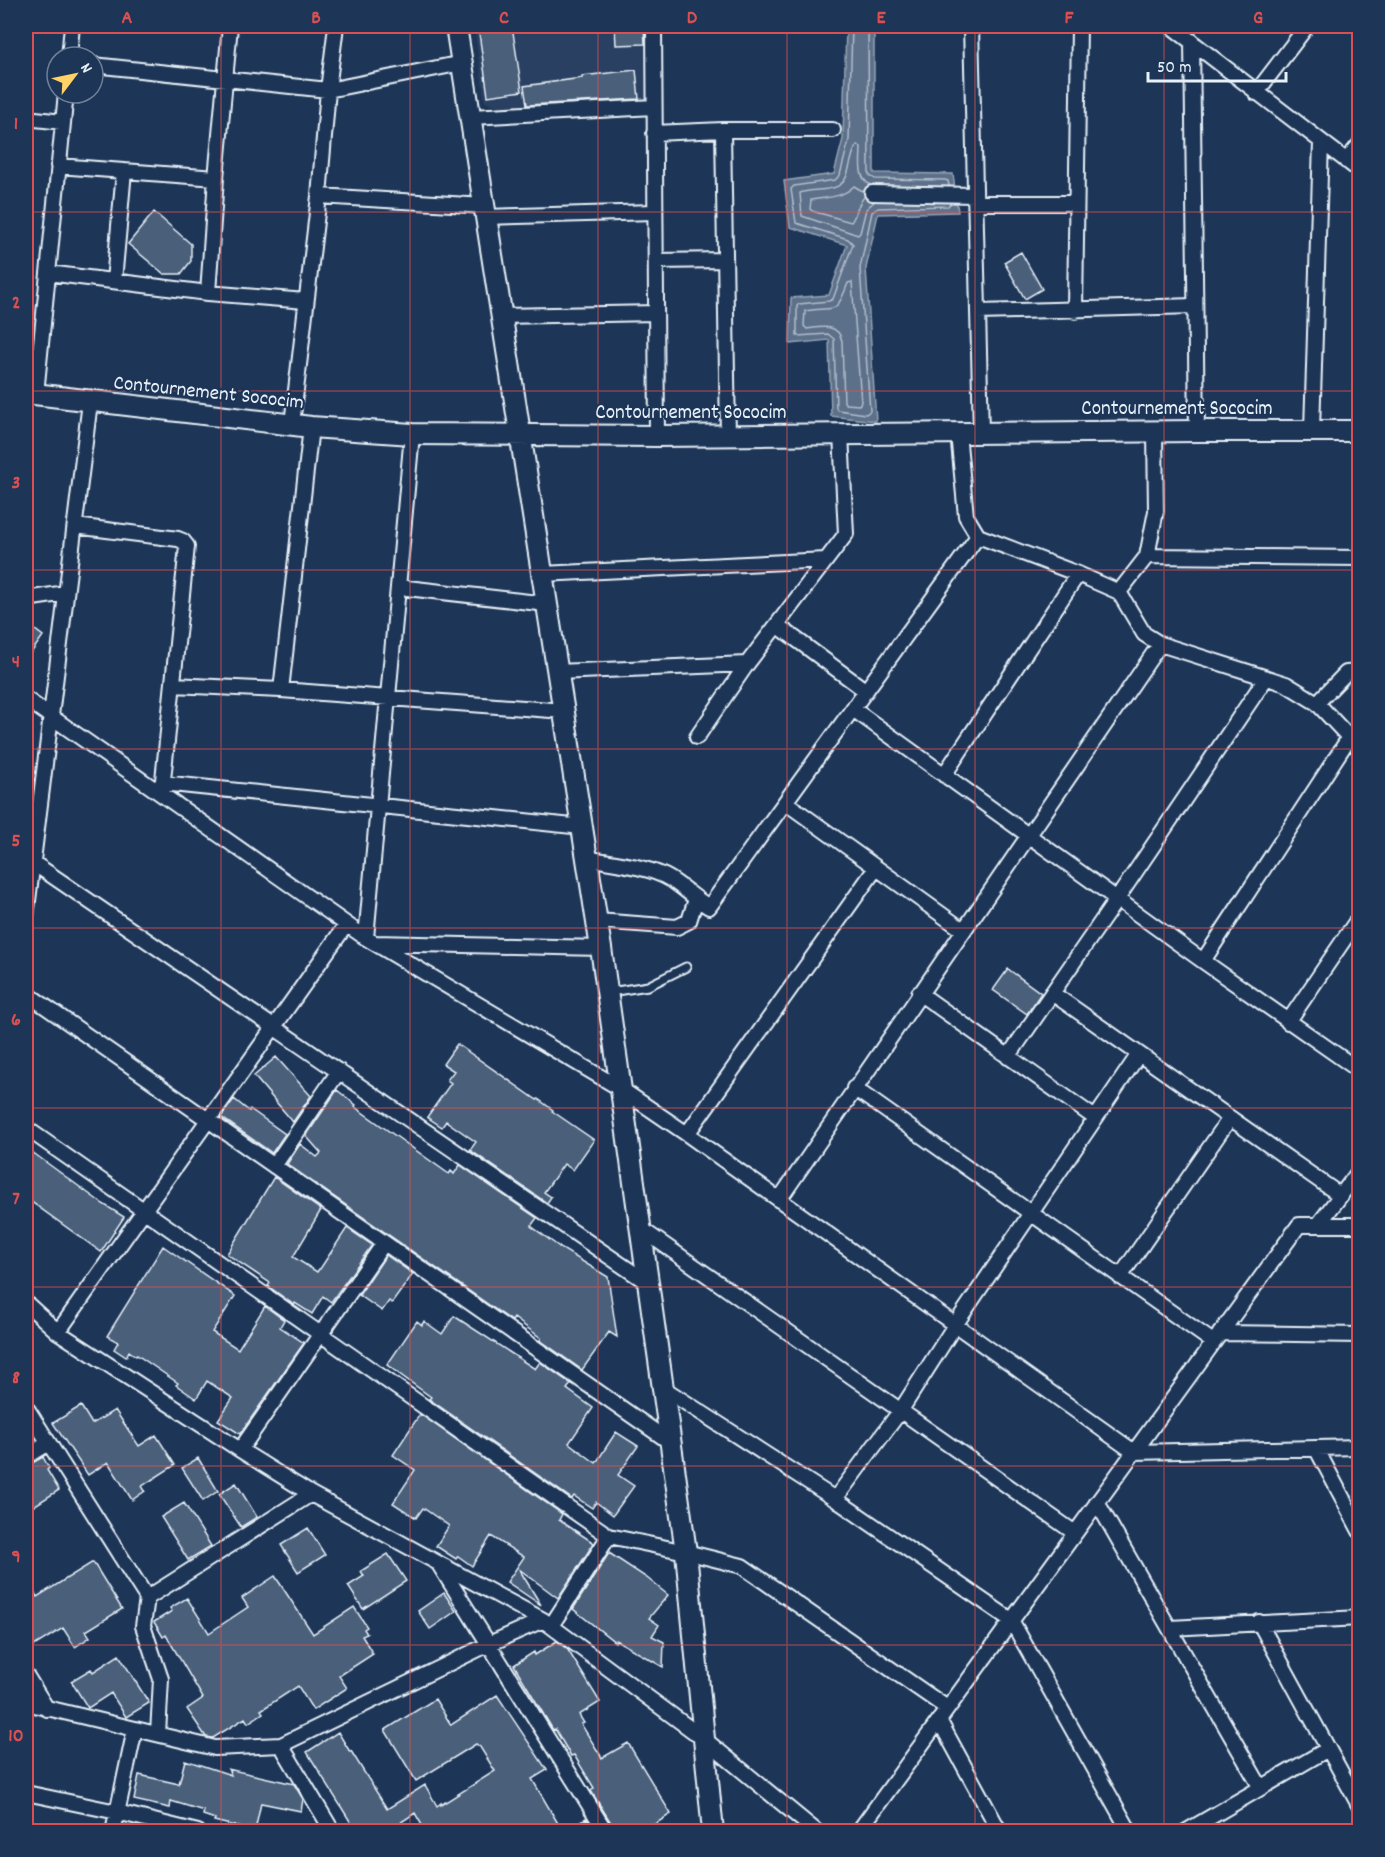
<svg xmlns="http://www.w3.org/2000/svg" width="1385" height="1857" viewBox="0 0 1385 1857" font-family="Dekko,sans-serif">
	<rect width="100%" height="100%" fill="#1d3557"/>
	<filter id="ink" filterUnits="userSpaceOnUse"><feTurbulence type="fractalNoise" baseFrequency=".0167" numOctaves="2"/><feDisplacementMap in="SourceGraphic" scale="12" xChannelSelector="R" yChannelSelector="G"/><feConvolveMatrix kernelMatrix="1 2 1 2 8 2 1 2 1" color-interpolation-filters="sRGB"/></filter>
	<g filter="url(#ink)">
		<path fill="#2a4162" d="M474 26H644L645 105 521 113 485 102Z"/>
		<path fill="#5d7089" stroke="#95a4b5" stroke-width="1.5" d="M846 26H874V173L953 174 958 212 878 214 866 268 876 421 831 416 829 340 790 344 791 298 829 295 847 245 790 227 784 181 834 174 843 139Z"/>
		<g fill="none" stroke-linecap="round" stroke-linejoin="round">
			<path stroke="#b0bdcc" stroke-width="1.5" d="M852 26 849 140 840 175 835 180 794 186 791 189 796 223 848 239 853 244 833 299 829 301 799 304 797 306V336L828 334 834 339 836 408 838 410 866 414 870 411 860 268 872 212 878 208 948 206 951 203
				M868 26 869 175 875 179 945 180 948 181 949 186
				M870 185C857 177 861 161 861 147L857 145C852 152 851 163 848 172 843 195 818 187 800 193L802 216 858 235 860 233 866 209 875 201
				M864 192 854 186C842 198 828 197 811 200L810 209 812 211 851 222C857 215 856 205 865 196
				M852 282 861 402 859 405 846 404 844 402 842 341C838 323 821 327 807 329L804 326 805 311C835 305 835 318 848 283Z"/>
		</g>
		<path fill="#495e7a" stroke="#e8f1f8" stroke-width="1.5" d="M478 26H512L522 91 488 96Z
			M615 26H644L645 44 616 45Z
			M636 70 639 99 527 105 524 86 582 78V76Z
			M154 212 191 244V261L181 274H164L128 244Z
			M1021 252 1042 289 1025 299 1004 262Z
			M26 623 43 636 26 660Z
			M1008 969 1041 993 1027 1014 993 990Z
			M457 1044 537 1100 538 1099 553 1110 552 1111 594 1140 573 1170 564 1164 544 1192 551 1197 547 1203 470 1150 476 1142 446 1121 442 1127 427 1117 451 1083 447 1080 454 1071 443 1064Z
			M276 1057 311 1096 293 1122 254 1076Z
			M337 1090 356 1105 355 1107 449 1174 451 1171 454 1174 460 1165 537 1218 531 1226 562 1249 608 1277 617 1337 609 1332 582 1370 540 1340 541 1338 514 1318 512 1321 287 1164 300 1144 317 1157 321 1153 306 1136Z
			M234 1099 249 1111 250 1109 285 1134 272 1153 221 1117Z
			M32 1152 103 1204 124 1217 101 1252 26 1198V1178Z
			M274 1177 321 1210 293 1257 317 1272 319 1269H320L347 1228 372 1245 331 1302 323 1296 312 1314 295 1303 294 1305 268 1286 270 1283 227 1254Z
			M163 1246 235 1296 212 1332 238 1349 265 1306 284 1320 280 1327 304 1343 240 1434 218 1420 233 1398 207 1381 196 1399 176 1385 178 1383 137 1355 136 1356 129 1351 126 1357 114 1349 118 1342 107 1336Z
			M386 1255 413 1274 392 1303 389 1301 382 1311 359 1295Z
			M454 1316 535 1369 540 1362 571 1384 567 1389 593 1408 569 1443 596 1463 616 1432 638 1446 618 1475 634 1486 613 1515 596 1502 592 1508 574 1496 572 1499 429 1399 431 1397 387 1365 417 1321 422 1325 424 1321 442 1334Z
			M81 1406 92 1424 115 1410 139 1446 156 1435 175 1465 142 1486 145 1491 132 1500 108 1462 88 1475 53 1423Z
			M420 1414 562 1514 559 1520 594 1543 558 1598 519 1569 541 1605 507 1582 524 1557 491 1536 472 1566 458 1556 456 1559 436 1546 449 1526 423 1508 416 1518 393 1503 415 1470 393 1455Z
			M43 1457 49 1468 47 1470 59 1490 26 1511V1466Z
			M198 1458 218 1491 203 1501 182 1468Z
			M236 1483 257 1517 241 1527 219 1494Z
			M184 1503 211 1546 188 1560 161 1517Z
			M308 1528 325 1555 298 1572 281 1545Z
			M609 1553 647 1578 668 1595 649 1618 659 1625 652 1636 664 1642 663 1667 616 1640 615 1642 573 1609Z
			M388 1554 406 1581 363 1609 348 1586 364 1576 361 1571Z
			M93 1562 122 1609 86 1631 90 1637 75 1647 63 1628 26 1651V1578L37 1597Z
			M275 1576 313 1634 354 1607 367 1627 364 1629 367 1634 362 1636 373 1654 339 1676 347 1688 313 1710 298 1686 261 1710 263 1713 248 1723 245 1718 213 1738 206 1737 187 1709 203 1698 166 1635 163 1637 154 1622 172 1611 170 1608 187 1598 209 1633 248 1607 242 1598Z
			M444 1593 456 1611 430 1629 418 1611Z
			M557 1641 568 1650 600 1702 579 1715 584 1723 581 1724 602 1758 628 1743 671 1814 642 1832H619L614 1824 613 1826 591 1791 594 1788 574 1755 571 1756 555 1729 553 1730 514 1665 534 1652 535 1655Z
			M119 1655 149 1703 126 1717 111 1693 88 1708 71 1681 91 1669 93 1672Z
			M497 1695 547 1770 532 1779 563 1832H426L415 1813 386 1832H360L355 1824 353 1826 307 1752 338 1732 350 1752 351 1751 387 1809 425 1785 437 1806 441 1803V1805L495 1771 480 1747 476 1744 416 1781 385 1730 435 1699 451 1725Z
			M185 1760 231 1775 228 1769 294 1784 303 1799 301 1811 261 1803 255 1831 214 1821 215 1819 203 1815 204 1811 171 1801 170 1808 134 1800 139 1775 179 1784Z
			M586 1818 595 1832H564Z"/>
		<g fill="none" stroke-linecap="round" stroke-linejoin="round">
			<defs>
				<path id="lane" d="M610 992 648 986 686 967"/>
				<path id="street" d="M654 26 657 436
					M971 26 981 433
					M1171 26 1360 171
					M1192 41 1197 431
					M69 57 72 26
					M93 65 328 90 462 63
					M1256 93 1307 26
					M471 117 654 107
					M26 118 63 122
					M723 130 728 436
					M654 133 723 130H833
					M1346 161 1360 144
					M58 166 216 178
					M872 193 975 195
					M319 196 485 206
					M976 203H1076
					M486 217 654 212
					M656 261 725 260
					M48 273 208 293 306 301
					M114 281 124 171
					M208 293 216 178 230 26
					M1075 311 1079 26
					M978 312 1195 306
					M502 316 656 313
					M36 394 66 93
					M292 424 319 196 328 90 336 26
					M1312 430 1321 142
					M958 433 966 516 978 536 1078 574 1119 592 1144 634 1160 644 1286 684 1317 703 1360 749
					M75 526 178 539 183 541 187 546 162 790
					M1147 556 1360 558
					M542 574 826 560
					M398 587 547 604
					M1119 592 1147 556 1156 511 1155 431
					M26 599 66 593
					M777 625 866 691
					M557 672 747 664
					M173 685 281 690 564 711
					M281 690 311 427
					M26 699 366 938 621 1089 687 1134 1134 1452 1360 1447
					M1317 703 1346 673 1360 672
					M853 709 1203 961 1360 1071
					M697 737 747 664 846 534 841 434
					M944 775 1078 574
					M162 783 582 827
					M785 802 963 930
					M587 858C612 863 648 866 670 879 683 887 695 899 709 907L978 536
					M26 862H32L648 1283
					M26 917 90 402
					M597 921 677 927 689 921 696 899
					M366 938 412 434
					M376 943 601 948
					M1203 961 1349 738
					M26 993 670 1442
					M919 993 1095 1118
					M1052 993 1340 1195
					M1288 1022 1360 916
					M1008 1057 1117 899 1266 678
					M854 1088 1213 1342
					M26 1128 609 1536 686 1552 742 1566 947 1708
					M687 1134 876 868
					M274 1166 339 1071
					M779 1200 1160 644
					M1318 1225 1360 1170
					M640 1228 1075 1533
					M1120 1277 1230 1118
					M26 1303 58 1332 240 1450 311 1494 543 1620 704 1739 817 1832
					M58 1332 346 925
					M1220 1333 1360 1335
					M663 1388 835 1499 1011 1620 1130 1832
					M26 1407 147 1598
					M1316 1448 1360 1531
					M240 1450 384 1243
					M26 1457 49 1443
					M835 1499 901 1410 955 1325 1139 1054
					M1097 1502 1261 1788
					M440 1566 606 1832
					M1259 1622 1360 1807
					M551 1626 609 1536
					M1170 1628 1360 1618
					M26 1675 47 1709
					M26 1703 215 1748 281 1745 489 1644 543 1620
					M939 1720 1000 1832
					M158 1734 161 1679 143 1626 147 1598 311 1494
					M281 1745 333 1832
					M26 1793 117 1812 198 1832
					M113 1832 135 1729
					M858 1832 1299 1225H1360
					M1185 1832 1328 1749"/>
				<path id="secondary" d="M456 26 601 948 686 1552 713 1832
					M26 393 311 427 412 434 657 436 1197 431H1360"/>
			</defs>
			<use href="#lane" stroke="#e8f1f8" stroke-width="11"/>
			<use href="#street" stroke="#e8f1f8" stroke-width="18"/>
			<use href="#secondary" stroke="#e8f1f8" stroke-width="24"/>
			<use href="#lane" stroke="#1d3557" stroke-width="7"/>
			<use href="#street" stroke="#1d3557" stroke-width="14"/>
			<use href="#secondary" stroke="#1d3557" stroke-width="20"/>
		</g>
	</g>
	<path fill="none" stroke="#da5052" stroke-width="1.5" stroke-opacity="0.55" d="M221 26V1832M410 26V1832M598 26V1832M787 26V1832M975 26V1832M1164 26V1832M26 212H1360M26 391H1360M26 570H1360M26 749H1360M26 928H1360M26 1108H1360M26 1287H1360M26 1466H1360M26 1645H1360"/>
	<g text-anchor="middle" stroke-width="4.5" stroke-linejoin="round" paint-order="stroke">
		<g font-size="21" fill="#e8f1f8" stroke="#1d3557">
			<text transform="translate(209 391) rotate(6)" y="7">Contournement Sococim</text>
			<text x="1177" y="414">Contournement Sococim</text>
			<text x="691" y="418">Contournement Sococim</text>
		</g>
	</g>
	<rect width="1385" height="1857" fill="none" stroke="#1d3557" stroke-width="66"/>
	<g transform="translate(75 75) rotate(58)"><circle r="28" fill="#1d3557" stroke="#6e8097" stroke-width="1.5"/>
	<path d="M0-4.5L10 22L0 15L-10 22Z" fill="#ffd166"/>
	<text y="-9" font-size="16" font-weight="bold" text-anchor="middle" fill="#e8f1f8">N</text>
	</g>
	<path d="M1148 72v9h138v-9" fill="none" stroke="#e8f1f8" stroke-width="3"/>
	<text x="1157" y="72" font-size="18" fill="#e8f1f8" stroke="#1d3557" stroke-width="4.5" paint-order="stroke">50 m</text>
	<rect x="33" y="33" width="1319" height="1791" fill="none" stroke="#da5052" stroke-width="2"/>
	<g font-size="20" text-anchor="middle" font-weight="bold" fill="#da5052">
		<text x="127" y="23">A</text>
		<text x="316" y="23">B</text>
		<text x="504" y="23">C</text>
		<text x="692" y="23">D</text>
		<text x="881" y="23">E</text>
		<text x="1069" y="23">F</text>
		<text x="1258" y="23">G</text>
		<text x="16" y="129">1</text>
		<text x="16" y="308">2</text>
		<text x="16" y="488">3</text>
		<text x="16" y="667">4</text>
		<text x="16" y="846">5</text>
		<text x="16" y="1025">6</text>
		<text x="16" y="1204">7</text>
		<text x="16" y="1383">8</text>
		<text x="16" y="1562">9</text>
		<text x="16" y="1741">10</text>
	</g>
</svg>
